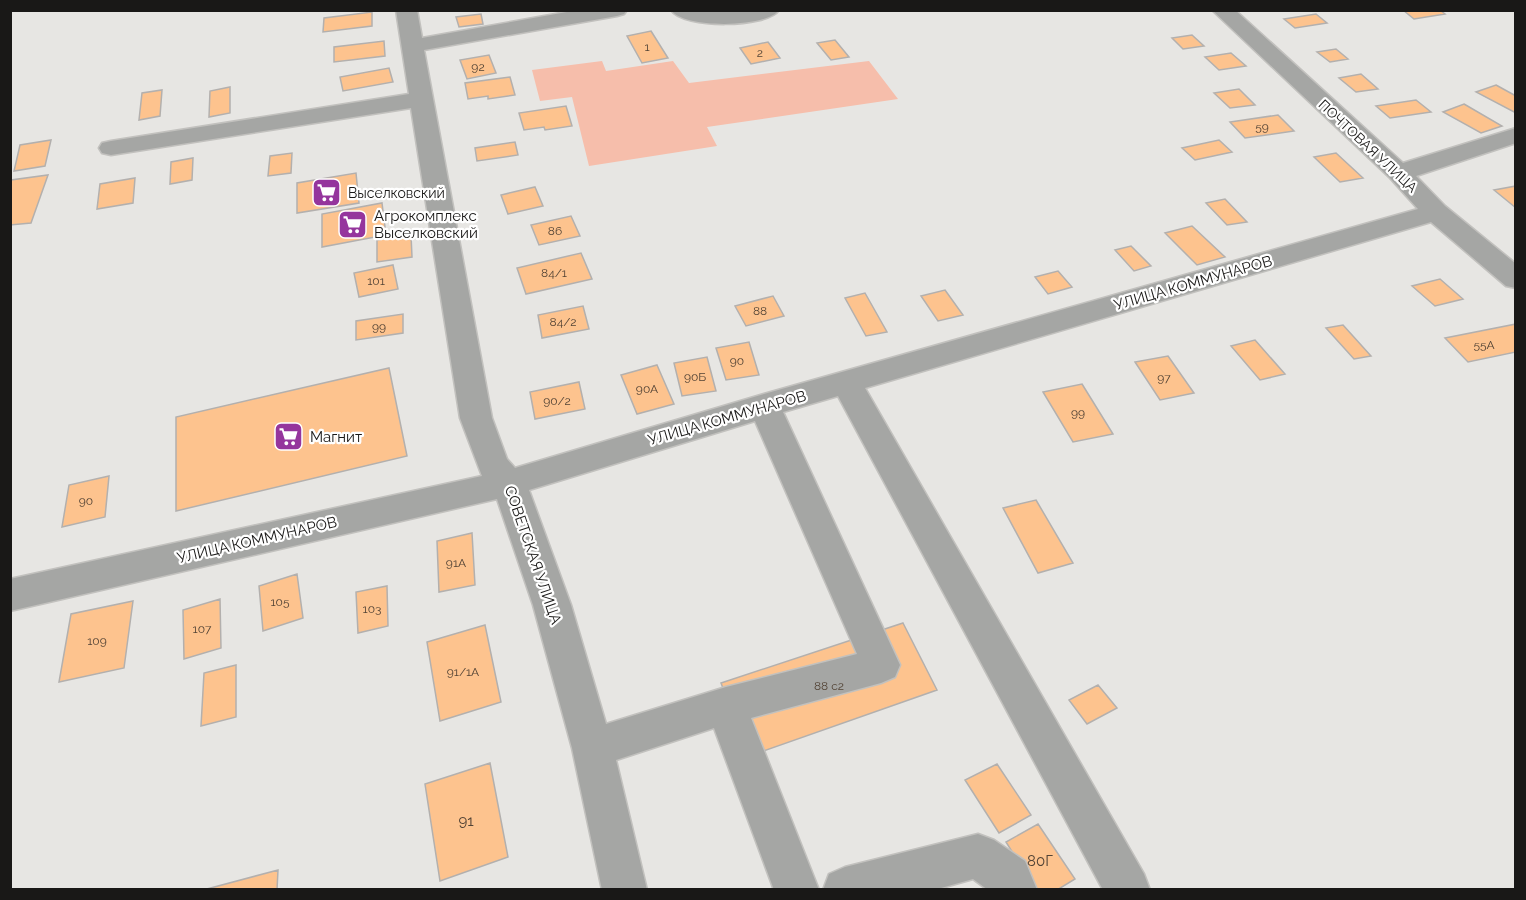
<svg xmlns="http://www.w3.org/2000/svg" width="1526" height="900" viewBox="0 0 1526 900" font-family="Raleway,sans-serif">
	<rect width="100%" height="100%" fill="#e7e6e3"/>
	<path fill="#f6beab" d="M602 61 606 71 673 61 689 83 869 61 898 99 707 127 717 146 589 166 572 97 540 101 532 70Z"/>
	<path fill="#fdc38e" stroke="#b3b0ae" stroke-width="1.5" d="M1403 10H1440L1445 14 1414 19Z
		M372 12V26L323 32 324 18Z
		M481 14 483 24 459 27 456 17Z
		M1316 14 1327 23 1295 28 1284 19Z
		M651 31 668 58 642 63 627 36Z
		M1192 35 1204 46 1183 49 1172 38Z
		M835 40 849 57 831 60 817 43Z
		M384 41 385 56 334 62V47Z
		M768 42 780 58 751 64 740 48Z
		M1336 49 1348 59 1330 62 1317 52Z
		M1231 53 1246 66 1219 70 1205 57Z
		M489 55 496 73 467 79 460 60Z
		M389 68 393 82 343 91 340 77Z
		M1361 74 1378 89 1356 92 1339 78Z
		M510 77 515 95 488 99V96L468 99 465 83Z
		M1496 85 1516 96V113L1476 92Z
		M230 87V113L209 117 210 91Z
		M1239 89 1255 105 1230 108 1214 93Z
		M162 90 160 116 139 120 142 93Z
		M1416 100 1431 112 1390 118 1376 106Z
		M1464 104 1502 126 1481 133 1443 112Z
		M566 106 572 126 545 130 544 127 524 130 519 113Z
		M1278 115 1294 131 1245 138 1230 122Z
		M51 140 45 166 14 171 20 145Z
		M1219 140 1232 152 1195 160 1182 148Z
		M515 142 518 155 477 161 475 148Z
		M292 153 291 173 268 176 270 156Z
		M1336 153 1363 178 1340 182 1314 157Z
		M193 158 192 180 170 184 171 162Z
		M356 173 359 203 297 213V183Z
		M48 175 31 223 10 225 11 180Z
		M135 178 133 203 97 209 100 184Z
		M1516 186V208L1494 190Z
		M535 187 543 206 508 214 501 195Z
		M1225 199 1247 222 1227 225 1206 203Z
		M382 203 386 235 322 247V214Z
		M571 216 580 236 539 245 531 225Z
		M1192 226 1225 257 1197 265 1165 233Z
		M411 235 412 257 377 262V240Z
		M1131 246 1151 266 1134 271 1115 250Z
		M581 253 592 279 526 294 517 268Z
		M393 265 398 289 359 297 354 273Z
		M1058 271 1072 287 1048 294 1035 277Z
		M1440 279 1463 299 1435 306 1412 286Z
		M945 290 963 315 938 321 921 296Z
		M865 293 887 332 866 336 845 298Z
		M773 296 784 316 746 326 735 306Z
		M583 306 589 329 542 338 538 315Z
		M403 314V333L356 340V321Z
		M1516 324V352L1468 362 1445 338Z
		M1343 325 1371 356 1354 359 1326 328Z
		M1255 340 1285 374 1260 380 1231 346Z
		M749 342 759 375 726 380 716 348Z
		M1168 356 1194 393 1160 400 1135 362Z
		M707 357 716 391 682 396 674 363Z
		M657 365 674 404 637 414 621 375Z
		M389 368 407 456 176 511V417Z
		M579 382 585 409 535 419 530 392Z
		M1082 384 1113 434 1073 442 1043 392Z
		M109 476 105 517 62 527 69 485Z
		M1036 500 1073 563 1038 573 1003 508Z
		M472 533 475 585 439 592 437 541Z
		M297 574 303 618 263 631 259 586Z
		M387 586 388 626 358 633 356 592Z
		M220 599 221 648 184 659 183 610Z
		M133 601 124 668 59 682 71 614Z
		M903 623 937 690 749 756 721 683Z
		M485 625 501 702 440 721 427 642Z
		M236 665V717L201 726 204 673Z
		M1098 685 1117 708 1087 724 1069 700Z
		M490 763 508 857 440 881 425 784Z
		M997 764 1031 815 999 833 965 780Z
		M1038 824 1075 879 1057 890H1036L1006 842Z
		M278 870 277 890H203Z"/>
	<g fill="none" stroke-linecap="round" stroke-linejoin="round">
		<defs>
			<path id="minor" d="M396 10H417L422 38 578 10H627L624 14 617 16 424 50 492 418 507 459 515 468 764 394 1418 209 1390 178 1212 10H1235L1403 163 1516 128V143L1416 176 1445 206 1516 264V288L1506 286 1431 222 865 388 1144 874 1150 890H1103L838 396 783 412 900 665 895 677 881 683 751 718 819 890H774L714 728 616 760 647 890H602L572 748 533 605 497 499 10 611V579L482 476 460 418 411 108 111 155 102 153 99 148 102 143 111 141 409 94ZM755 421 857 654 726 687 606 724 571 605 529 490Z
				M671 10H779C767 28 683 29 671 10Z
				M978 834 994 840 1025 861 1037 890H988L973 879 934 890H823L829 874 845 867Z"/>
		</defs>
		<use href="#minor" stroke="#c2c1be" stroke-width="3"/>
		<use href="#minor" fill="#a5a6a4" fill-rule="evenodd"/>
	</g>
	<defs>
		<symbol id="supermarket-square" viewBox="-11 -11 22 22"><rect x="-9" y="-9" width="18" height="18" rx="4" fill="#95359d" stroke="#fff"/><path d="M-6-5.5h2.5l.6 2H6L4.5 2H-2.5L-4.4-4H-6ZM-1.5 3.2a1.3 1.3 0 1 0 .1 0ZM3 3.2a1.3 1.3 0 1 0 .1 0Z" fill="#fff"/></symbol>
	</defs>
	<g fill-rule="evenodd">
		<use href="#supermarket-square" x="310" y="176" width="33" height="33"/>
		<use href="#supermarket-square" x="336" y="208" width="33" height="33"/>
		<use href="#supermarket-square" x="272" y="420" width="33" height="33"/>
	</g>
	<g text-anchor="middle" stroke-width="4.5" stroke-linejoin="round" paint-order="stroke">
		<g font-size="12" fill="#524335">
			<text x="647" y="51">1</text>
			<text x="760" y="57">2</text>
			<text x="478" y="71">92</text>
			<text x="1262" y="131">59</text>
			<text x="555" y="235">86</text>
			<text x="554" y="277">84/1</text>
			<text x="376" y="285">101</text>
			<text x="760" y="315">88</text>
			<text x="563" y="326">84/2</text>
			<text x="379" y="331">99</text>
			<text x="1484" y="349">55А</text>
			<text x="737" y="365">90</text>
			<text x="695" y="381">90Б</text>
			<text x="1164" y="382">97</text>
			<text x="647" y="393">90А</text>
			<text x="557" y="405">90/2</text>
			<text x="1078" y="417">99</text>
			<text x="86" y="505">90</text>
			<text x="456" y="567">91А</text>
			<text x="280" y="606">105</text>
			<text x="372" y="613">103</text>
			<text x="202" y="633">107</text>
			<text x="97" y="645">109</text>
			<text x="463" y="676">91/1А</text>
			<text x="829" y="690">88 с2</text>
		</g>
		<g font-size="14" fill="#191817" stroke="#fff">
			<text transform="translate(1368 146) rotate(43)" y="5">ПОЧТОВАЯ УЛИЦА</text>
		</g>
		<g font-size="14" fill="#191817" stroke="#fff" text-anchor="start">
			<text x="348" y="198">Выселковский</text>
		</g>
		<g font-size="15" fill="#191817" stroke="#fff" text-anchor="start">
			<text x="374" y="221">Агрокомплекс<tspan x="374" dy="17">Выселковский</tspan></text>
			<text x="310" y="442">Магнит</text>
		</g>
		<g font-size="15" fill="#191817" stroke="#fff">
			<text transform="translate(1193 283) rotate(-16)" y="5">УЛИЦА КОММУНАРОВ</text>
			<text transform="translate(727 418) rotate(-16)" y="5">УЛИЦА КОММУНАРОВ</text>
			<text transform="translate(257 540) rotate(-13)" y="5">УЛИЦА КОММУНАРОВ</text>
			<text transform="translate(533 555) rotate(71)" y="5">СОВЕТСКАЯ УЛИЦА</text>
		</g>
		<g font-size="15" fill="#524335">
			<text x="466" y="826">91</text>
			<text x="1040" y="866">80Г</text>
		</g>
	</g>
	<rect width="1526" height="900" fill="none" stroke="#191817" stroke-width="24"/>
</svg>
